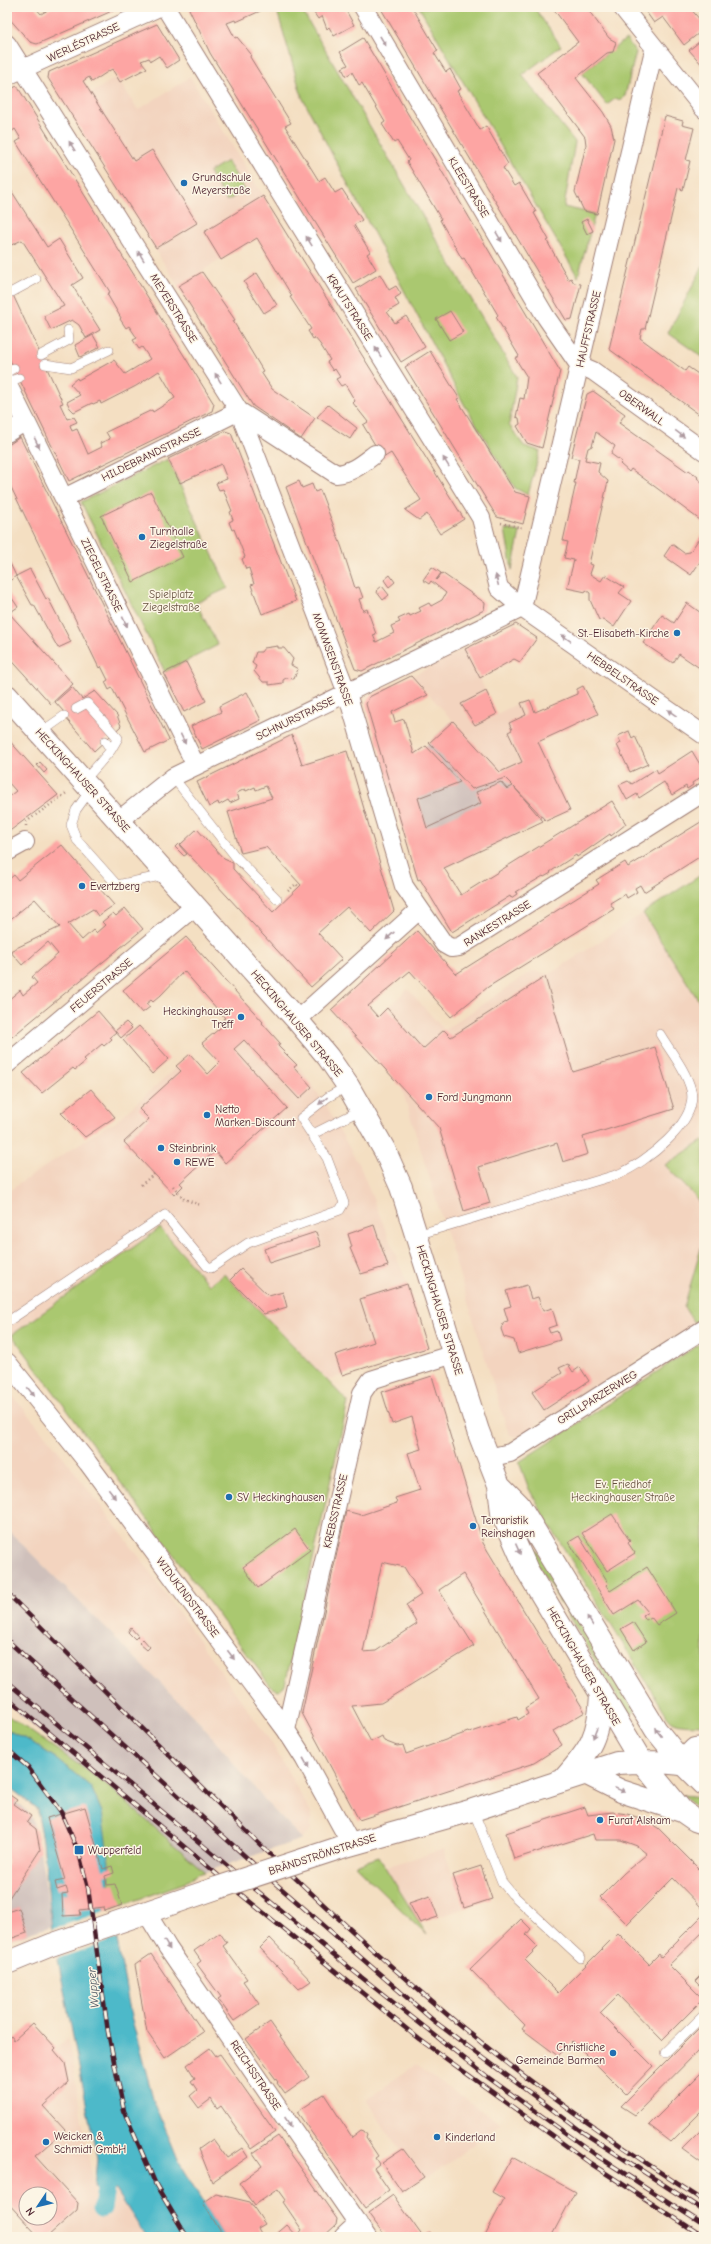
<svg xmlns="http://www.w3.org/2000/svg" width="711" height="2244" viewBox="0 0 711 2244" font-family="'Comic Neue',sans-serif">
	<rect width="100%" height="100%" fill="#fcf5e5"/>
	<filter id="ink" filterUnits="userSpaceOnUse"><feTurbulence type="fractalNoise" baseFrequency=".025" numOctaves="2"/><feDisplacementMap in="SourceGraphic" scale="8" xChannelSelector="R" yChannelSelector="G"/><feConvolveMatrix kernelMatrix="1 2 1 2 8 2 1 2 1" color-interpolation-filters="sRGB"/></filter>
	<filter id="wash" filterUnits="userSpaceOnUse"><feTurbulence type="fractalNoise" baseFrequency=".012" numOctaves="4" result="noise"/><feDisplacementMap in="SourceGraphic" scale="16" xChannelSelector="R" yChannelSelector="G"/><feGaussianBlur stdDeviation="0.9" result="paint"/><feColorMatrix in="noise" values="0 0 0 0 0 0 0 0 0 0 0 0 0 0 0 0 0 1.4 0 .05"/><feComposite in="paint" operator="in"/></filter>
	<g filter="url(#wash)">
		<rect width="100%" height="100%" fill="#f4dfc2"/>
		<path fill="#f3d4bf" fill-rule="evenodd" d="M117 77 138 110 190 77 280 223 178 286 67 108Z
			M465 649 497 714 521 702 570 810 544 821 412 676Z
			M643 913 704 1009V1140L665 1165 704 1206V1238L684 1307 694 1323 518 1437 509 1435 401 1086 356 1037 408 989 444 1030 532 971 550 974Z
			M264 1022 301 1069 325 1104 361 1169 407 1283 427 1348 328 1380 224 1274 209 1286 160 1228 12 1335 7 1329V1192L107 1125 113 1124 190 1055 208 1073Z
			M7 1389 66 1460 140 1558 271 1742 311 1813V1830L302 1839 267 1803 200 1723 7 1529Z
			M444 1849 463 1909 420 1923 385 1867Z
			M68 2038 95 2195 93 2202 96 2207 108 2208 111 2206 114 2191 117 2192 146 2237H39L7 2202V2093ZM26 2194H50V2218H26Z
			M415 2065 501 2123 452 2161 402 2192 382 2163 400 2151 366 2100Z"/>
		<path fill="#cfc0bb" d="M452 721 544 821 419 880 384 764 418 753Z
			M7 1529 200 1723 267 1803 302 1839 205 1872 102 1781 63 1753 7 1703Z
			M7 1795 27 1811 32 1819 38 1839 52 1926 7 1940Z"/>
		<path fill="#aac870" stroke="#7a744e" d="M276 7 279 12 286 7H300L517 377 509 425 524 446 540 451 528 495 515 488 464 404 302 97Z
			M419 7H534L561 46 522 75 575 142 564 207 595 214 578 277Z
			M626 39 636 52 625 96 619 100 616 98 607 105 582 73Z
			M227 161 245 190 227 201 209 172Z
			M704 264V358L668 333Z
			M168 459 228 588 196 603 218 645 165 672 81 502Z
			M505 529 520 532 512 570Z
			M704 873V1009L643 913Z
			M704 1140V1206L665 1165Z
			M160 1228 209 1285 224 1274 348 1402 285 1685 279 1690 272 1688 12 1335Z
			M704 1238V1317L694 1323 684 1307Z
			M704 1341V1725C692 1724 675 1727 668 1717L547 1521 529 1489 519 1462Z
			M534 1546 635 1711 628 1715 529 1550Z
			M7 1715 102 1781 205 1872 198 1874 184 1883 108 1910 57 1759 30 1741 7 1730Z
			M683 1795 701 1797 704 1800V1815Z
			M379 1857 385 1867 427 1935 355 1865Z"/>
		<path fill="#4db9c9" stroke="#4c6c7a" d="M7 1730 30 1741 57 1759 91 1787 102 1812 110 1870 107 1903 117 1940 131 2016 153 2098 180 2164 224 2237H164L157 2234 146 2237 116 2190 94 2187 97 2159 52 1929 43 1841 37 1809 7 1785Z"/>
		<path fill="#f4dfc2" d="M110 1909 119 1938 56 1959 50 1930Z"/>
		<g fill="none" stroke-linecap="round" stroke-linejoin="round">
			<path stroke="#4db9c9" stroke-width="19" d="M102 2208 109 2163"/>
		</g>
		<g id="blocks">
			<path fill="#fda5a3" fill-rule="evenodd" d="M7 7H35L41 14 53 7H121L37 44 30 42 7 16Z
				M194 7H269L236 22 235 20 227 23 235 38 237 37 251 54 250 57 291 123 285 126 319 181 325 177 335 193 342 189 362 220 354 225 370 252 367 254 376 269 353 283 210 53 189 9Z
				M310 7H344L354 25 334 36 329 27 327 29 322 16 318 19Z
				M380 7H412L438 51 434 53 446 72 450 69 461 89 457 91 480 130 486 126 508 164 503 168 514 186 519 183 536 212 534 213 549 240 547 241 566 275 568 280 571 278 574 283 581 284 572 319 566 320Z
				M552 7H586L609 38 616 42 613 52 607 53 576 78 603 112 611 126 614 139 597 214 584 211 575 192 586 145 585 137 537 73 578 42Z
				M646 7H662L665 12 671 7H692L690 8 701 21 704 19V29L684 45 663 17 654 23 644 9Z
				M157 24 179 60 167 68 159 56 151 61 149 58 141 61 147 68 120 82 112 69 92 82 89 77 83 81 134 161 152 150 197 223 156 248 48 78 49 72Z
				M363 38 560 371 542 448 527 443 517 426 520 424 519 418 516 417 520 398 524 399 527 377 515 358 519 356 496 317 498 315 464 258 462 259 440 220 441 219 407 162 409 160 397 141 394 143 382 124 385 122 362 83 359 85 352 72 346 76 342 68 348 65 340 52Z
				M704 38V67L689 50Z
				M17 86 214 404 212 411 69 481 7 354V282L63 403 60 404 67 419 74 417 77 422 70 425 72 431 77 429 88 454 102 447 100 443 110 439 106 432 152 410 153 412 175 398 159 371 136 386 101 404 100 401 93 404 92 403 74 412 70 408 67 402 80 395 70 384 77 378 78 380 114 360 125 374 150 359 142 347 139 349 133 340 137 338 129 326 126 328 120 319 121 318 107 294 110 292 16 142 21 139 15 129 10 133 7 128V124L11 122 9 119 7 120V91Z
				M665 116 683 121 682 125 694 128 686 160 690 161 683 190 678 188 645 329H642L640 338 685 371 688 367 704 378V418L609 349Z
				M9 187 47 247 59 239 83 278 72 285 100 330 86 338 79 325 72 320 51 330 44 316 64 306 22 240 7 247V188Z
				M263 196 464 519 440 534 427 514 419 520 405 510 421 500 391 453 383 458 363 425 368 422 353 403 355 401 345 384 341 386 336 379 340 377 335 369 333 371 327 362 330 360 320 344 315 338 313 339 308 331 311 329 290 297 292 296 257 238 221 260 204 232Z
				M587 219 593 231 587 234 581 222Z
				M202 272 235 320 233 321 263 371 261 372 272 389 315 418 301 439 253 406 178 286Z
				M257 273 277 305 264 313 244 282Z
				M380 274 389 290 396 286 401 294 395 298 399 305 387 312 395 323 406 316 425 347 401 362 356 289Z
				M450 311 463 332 449 340 436 319Z
				M93 335 100 347 80 357 75 345Z
				M430 351 459 398 457 399 515 492 530 496 523 524 497 517 405 367Z
				M593 391 625 414 619 423 688 472 689 470 698 477 697 478 704 484V523L631 469 629 472 620 464 622 462 611 454 615 446 596 432 592 446 588 448 585 460 600 463 598 472 608 481 589 564 593 565 590 574 601 581 605 575 624 587 619 593 631 601 614 627 603 619 599 620 590 600V593L586 590V592L567 588 574 560 564 558 568 542 563 541 576 483H574L579 459 571 457 587 394Z
				M328 405 357 428 350 439 317 417Z
				M225 431 231 433 296 601 262 614 251 585 254 584 249 568 246 569 242 559 245 557 234 529 232 530 229 522 233 520 230 512 232 511 223 489 219 490 216 483 227 479 221 464 180 483 168 459Z
				M20 437 169 740 145 752 112 688 109 690 105 682 108 680 101 666 99 668 7 479V446Z
				M299 481 302 488 312 484 315 492 320 490 342 548 355 588 359 587 363 598 359 599 363 611 367 609 376 634 373 635 376 642 394 633 391 626 400 622 398 619 409 614 410 616 421 611 419 608 429 603 431 606 442 600 446 593 431 581 429 584 423 580 432 567 441 573 436 580 442 573 485 603 484 610 362 671 355 669 286 487Z
				M151 492 183 557 133 582 101 516Z
				M702 534 704 556 691 575 664 556 672 544 684 553 690 552Z
				M7 557 16 576 7 583Z
				M30 569 46 599 48 598 71 642 58 648 34 605H32L16 576Z
				M390 575 395 582 389 587 384 580Z
				M382 586 389 595 383 600 376 591Z
				M7 591 18 607 9 613 73 684 51 704 7 655Z
				M687 603 704 615V671L679 654 673 663 643 643 662 615 674 623Z
				M516 624 537 638 520 662 514 659 480 678 465 649Z
				M278 646V648H284L293 659 291 665 298 669 294 679 286 678 283 680V683L269 685V682H263L254 671 256 666 252 663 256 652H261L264 648Z
				M186 662 206 701 184 712 164 673Z
				M411 676 428 695 392 712 395 722 404 719 414 754 426 746 460 782 418 798 427 828 481 803 476 792 501 782 507 789 513 786 505 778 472 789 429 743 453 721 500 772 522 762 508 732 512 730 509 723 526 715 521 703 530 700 535 712 577 694V689L583 686 598 714 538 742 570 810 546 821 514 787 543 821 444 868 461 895 612 801 626 824 611 836 610 834 577 857 576 855 550 872 551 873 544 877 543 876 516 892 517 894 511 898 510 896 452 932 420 879 418 880 366 704 369 697Z
				M72 687 82 699 95 691 117 715 121 726 94 751 64 716V712L55 702Z
				M486 691 497 714 475 725 461 704Z
				M247 692 261 720 202 749 191 726 221 712 219 706Z
				M629 731 632 738 635 736 648 764 630 772 617 745 621 743 618 736Z
				M292 735 302 765 347 751 394 911 371 933 347 907 318 933 342 959 311 987 180 845 197 829 224 859 233 863V869L273 912 299 887 301 885 266 847 241 853 228 812 272 798 266 786 256 790 255 787 246 791 245 789 237 793 239 799 230 803 228 800 219 805 218 802 209 807 197 782Z
				M7 738 58 795 7 833V798L16 791 7 781Z
				M692 751 704 771V775L692 783 693 785 687 789 686 786 672 795 664 782 639 798 637 794 627 800 619 785 628 781 632 784 656 769 658 773Z
				M40 762 47 770 44 773 37 765Z
				M704 820V854L644 892 640 885 635 888 637 892 627 898 625 894 610 903 614 909 488 987 451 1017 410 971 368 1006 378 1017 387 1008 423 1049 444 1030 451 1037 545 977 573 1072 655 1047 674 1109 583 1137 588 1154 563 1162 557 1143 479 1167 490 1203 464 1211 439 1128 331 1010 417 931 456 974 599 884 596 880 625 862 628 867Z
				M178 844 187 854 184 856 175 847Z
				M62 845 114 905 98 916 93 909 68 924 82 940 93 930 96 933 105 925 102 922 113 913 116 916 125 908 143 929 7 1041V1001L20 990 23 995 37 983 32 977 58 954 48 942 22 965 10 951 60 927 35 899 7 922V881L14 875 18 880Z
				M186 937 263 1022 262 1023 280 1043 278 1046 297 1065 294 1067 312 1087 299 1099 244 1040 243 1041 234 1049 287 1108 225 1163 215 1151 180 1183 183 1186 174 1195 124 1142 149 1119 139 1109 181 1071 176 1066 190 1054 208 1074 220 1062 202 1043 226 1023 223 1019 225 1018 184 971 160 996 153 1002 151 1000 146 1004 150 1007 142 1013 123 990Z
				M98 1011 116 1032 110 1037 112 1039 104 1046 102 1044 84 1059 86 1061 75 1070 73 1068 42 1093 23 1073Z
				M126 1022 132 1028 121 1038 115 1031Z
				M139 1026 169 1059 152 1074 123 1040Z
				M91 1089 115 1117 85 1137 61 1113Z
				M374 1225 388 1266 361 1274 350 1248 352 1247 348 1234Z
				M316 1232 321 1246 269 1263 264 1249Z
				M241 1269 269 1296 283 1292 287 1307 264 1314 230 1280Z
				M407 1284 427 1348 342 1375 335 1355 374 1342 360 1299Z
				M527 1285 531 1299 538 1297 543 1311 552 1308 557 1325 548 1328 550 1333 557 1331 560 1340 518 1353 514 1340 504 1337 501 1329 504 1322 508 1321 504 1308 511 1306 506 1291Z
				M568 1364 573 1372 580 1367 589 1381 544 1410 532 1392 562 1373 559 1368Z
				M432 1376 483 1543 585 1712 553 1731 562 1745 534 1763 359 1820 302 1713 346 1511 361 1515 397 1503 395 1498 420 1490 408 1453 421 1449 412 1417 392 1424 382 1392ZM382 1562 404 1567 421 1595 406 1605 417 1624 376 1651 363 1652ZM463 1574 539 1699 525 1708 528 1714 518 1720 517 1717 469 1733 468 1732 406 1754 403 1745 397 1746 384 1741 382 1736 371 1742 352 1706 381 1703 474 1646 439 1590Z
				M612 1514 630 1541 628 1543 635 1553 607 1571 582 1533Z
				M295 1529 310 1550 258 1588 243 1567Z
				M579 1536 608 1583 606 1585 610 1591 647 1567 676 1613 657 1625 651 1617 646 1620 643 1615 648 1612 638 1600 614 1615 569 1542Z
				M633 1622 646 1642 634 1650 621 1629Z
				M131 1628 138 1636 135 1639 128 1632Z
				M143 1639 150 1647 147 1650 139 1643Z
				M7 1793 17 1800 14 1804 31 1816 27 1822 36 1829 40 1850 7 1901Z
				M85 1807 103 1869 112 1866 114 1873 105 1876 107 1885 115 1884 122 1905 105 1911 104 1907 80 1910 81 1915 63 1916 62 1894 68 1893 66 1887 57 1890 55 1882 65 1880 47 1818Z
				M585 1807 588 1815 613 1812 627 1814 643 1819 658 1828 702 1872 704 1870V1910L673 1878 627 1924 600 1897 624 1873 647 1854 637 1846 621 1840H595L593 1834 514 1859 506 1833Z
				M481 1866 492 1899 464 1908 453 1875Z
				M430 1896 438 1917 420 1923 409 1903Z
				M19 1908 27 1933 7 1940V1912Z
				M704 1914V1931L669 1965 703 1999 662 2040 618 1995 600 2013 653 2066 626 2094 573 2041 558 2056 522 2029 525 2025 470 1969 521 1919 531 1929 526 1935 538 1947 525 1960 558 1993 618 1933 649 1964 659 1954 661 1957Z
				M220 1933 227 1943 223 1946 247 1979 243 1981 259 2004 234 2021 218 1999 221 1997 197 1964 201 1961 194 1951Z
				M270 1938 311 1981 299 1989 260 1948Z
				M151 1954 203 2032 165 2058 147 2032 135 1965Z
				M704 1972V1990L695 1981Z
				M270 2022 309 2077 285 2094 277 2083 278 2082 246 2039Z
				M33 2023 56 2048 54 2050 65 2063 69 2082 43 2106 65 2130 35 2156 78 2203 77 2210 47 2237H39L7 2202V2040L11 2036 14 2040ZM26 2194H50V2218H26Z
				M704 2023V2045L635 2115 621 2106Z
				M210 2048 216 2056 220 2054 275 2132 251 2149 221 2106 217 2109 211 2099 199 2108 190 2096 197 2090 191 2081 195 2078 187 2065Z
				M704 2070V2109L671 2142 649 2125Z
				M324 2094 352 2137 361 2130 364 2131 367 2135 366 2138 378 2156 375 2158 379 2164 374 2168 389 2190 365 2208 297 2112Z
				M704 2127V2165L682 2149Z
				M278 2136 337 2219 336 2225 323 2237H273L287 2225 297 2236 302 2230 283 2202 286 2200 278 2189 255 2205 239 2183 262 2166 253 2153Z
				M213 2139 227 2158 242 2148 248 2157 212 2182 199 2149Z
				M403 2149 424 2177 402 2192 382 2163Z
				M512 2157 575 2192 551 2237H484L504 2199 492 2192Z
				M216 2194 250 2202 265 2224 258 2228 263 2237H224L203 2203Z
				M393 2195 423 2237H386L368 2213Z
				M430 2232 434 2237H423Z"/>
		</g>
	</g>
	<g filter="url(#ink)">
		<use href="#blocks" fill-opacity="0" stroke="#9f7f76" stroke-width="1"/>
		<g fill="none" stroke-linecap="round" stroke-linejoin="round">
			<defs>
				<path id="lane" d="M12 292 36 279
					M41 355 69 340 68 330
					M45 364 71 368 109 350
					M7 372 14 368
					M7 382 19 378
					M76 709 87 703 118 738 111 750
					M40 733 64 716
					M173 777 235 856 277 899
					M84 781 111 750 105 741
					M91 789 76 810 71 825 77 840 117 885 165 875
					M313 1134 361 1110
					M417 1235 619 1174C645 1163 699 1122 691 1090 686 1070 670 1051 660 1034
					M7 1322 165 1215 207 1266 211 1268 248 1243 340 1210 344 1203 327 1158 301 1118 328 1097 348 1086
					M473 1810 502 1882 512 1894 581 1958
					M665 2053 704 2015"/>
				<path id="street" d="M165 7 481 518 499 588 522 608 704 735
					M363 7 546 317 579 365 593 371 704 451
					M622 7 704 109
					M7 44 239 411 336 474C352 473 363 463 375 454
					M7 76 159 7
					M7 383 196 766
					M239 411 347 693 404 886 444 944 451 948 459 947 704 792
					M7 433 26 421
					M64 498 239 411
					M522 608 654 50
					M119 820 173 777 522 608
					M7 852 25 842
					M297 1020 419 910
					M7 1064 195 906
					M7 1362 88 1463 286 1730 304 1758 351 1844
					M488 1458 510 1453 704 1329
					M286 1730 362 1393 371 1380 454 1354
					M146 1912 168 1948 367 2237
					M343 2237 358 2223"/>
				<path id="secondary" d="M7 696 297 1020 328 1057 348 1086 385 1151 401 1187 478 1431 499 1485 502 1513 527 1570 641 1761 682 1811 695 1820 704 1823
					M499 1485 519 1505 656 1730 682 1762 704 1784
					M682 1762 695 1749 704 1748
					M585 1773 621 1791 682 1811
					M564 1779C591 1749 599 1736 601 1695
					M339 1848 473 1810 617 1763C647 1761 675 1761 704 1768
					M7 1963 51 1945 217 1888"/>
			</defs>
			<use href="#lane" stroke="#9f7f76" stroke-width="10"/>
			<use href="#street" stroke="#9f7f76" stroke-width="20"/>
			<use href="#secondary" stroke="#9f7f76" stroke-width="24"/>
			<path stroke="#9f7f76" stroke-width="2.5" stroke-dasharray="1 3" stroke-linecap="butt" d="M501 523 523 528
				M26 826V822L68 792
				M288 891 296 884 299 887
				M141 1185 154 1174
				M173 1186 184 1199 200 1205"/>
			<use href="#lane" stroke="#fff" stroke-width="9"/>
			<use href="#street" stroke="#fff" stroke-width="18"/>
			<use href="#secondary" stroke="#fff" stroke-width="22"/>
			<defs>
				<path id="rail" d="M7 1593C146 1731 282 1873 430 2000 516 2074 609 2140 704 2201
					M7 1640 268 1877 434 2021 581 2131 704 2211
					M7 1682 351 1969 489 2078 596 2155 704 2225
					M7 1697 233 1888 419 2039 590 2163 704 2237
					M7 1749 28 1767 61 1812 79 1853 88 1888 108 2032 124 2111 156 2185 187 2237"/>
			</defs>
			<use href="#rail" stroke="#4a1f2b" stroke-width="4.5"/>
			<use href="#rail" stroke="#fcf5e5" stroke-width="3" stroke-dasharray="9" stroke-linecap="butt"/>
			<defs>
				<path id="secondary-bridge" d="M217 1888 339 1848"/>
			</defs>
			<use href="#secondary-bridge" stroke="#9f7f76" stroke-width="24" stroke-linecap="butt"/>
			<use href="#secondary-bridge" stroke="#fff" stroke-width="22"/>
		</g>
		<defs><path id="oneway-solid" d="M-6-.8H1V-3.2L6.5 0L1 3.2V.8H-6Z"/></defs>
		<g fill="#ae9aa0">
			<use href="#oneway-solid" transform="translate(383 41) rotate(59)"/>
			<use href="#oneway-solid" transform="translate(72 146) rotate(-122)"/>
			<use href="#oneway-solid" transform="translate(499 237) rotate(59)"/>
			<use href="#oneway-solid" transform="translate(309 241) rotate(-122)"/>
			<use href="#oneway-solid" transform="translate(141 256) rotate(-122)"/>
			<use href="#oneway-solid" transform="translate(378 352) rotate(-122)"/>
			<use href="#oneway-solid" transform="translate(218 378) rotate(-122)"/>
			<use href="#oneway-solid" transform="translate(680 434) rotate(36)"/>
			<use href="#oneway-solid" transform="translate(37 443) rotate(64)"/>
			<use href="#oneway-solid" transform="translate(446 462) rotate(-122)"/>
			<use href="#oneway-solid" transform="translate(497 580) rotate(-104)"/>
			<use href="#oneway-solid" transform="translate(125 622) rotate(64)"/>
			<use href="#oneway-solid" transform="translate(566 638) rotate(-145)"/>
			<use href="#oneway-solid" transform="translate(672 713) rotate(-145)"/>
			<use href="#oneway-solid" transform="translate(183 739) rotate(64)"/>
			<use href="#oneway-solid" transform="translate(390 936) rotate(137)"/>
			<use href="#oneway-solid" transform="translate(323 1101) rotate(141)"/>
			<use href="#oneway-solid" transform="translate(31 1392) rotate(51)"/>
			<use href="#oneway-solid" transform="translate(112 1494) rotate(53)"/>
			<use href="#oneway-solid" transform="translate(518 1549) rotate(66)"/>
			<use href="#oneway-solid" transform="translate(590 1621) rotate(-122)"/>
			<use href="#oneway-solid" transform="translate(231 1655) rotate(53)"/>
			<use href="#oneway-solid" transform="translate(658 1732) rotate(-127)"/>
			<use href="#oneway-solid" transform="translate(595 1733) rotate(112)"/>
			<use href="#oneway-solid" transform="translate(306 1763) rotate(61)"/>
			<use href="#oneway-solid" transform="translate(620 1790) rotate(22)"/>
			<use href="#oneway-solid" transform="translate(167 1945) rotate(58)"/>
			<use href="#oneway-solid" transform="translate(288 2122) rotate(56)"/>
		</g>
	</g>
	<g fill="#1f6fb2" stroke="#fcf5e5" stroke-width="1.5">
		<circle cx="184" cy="183" r="4"/>
		<circle cx="142" cy="537" r="4"/>
		<circle cx="677" cy="633" r="4"/>
		<circle cx="82" cy="886" r="4"/>
		<circle cx="241" cy="1017" r="4"/>
		<circle cx="429" cy="1097" r="4"/>
		<circle cx="207" cy="1115" r="4"/>
		<circle cx="161" cy="1148" r="4"/>
		<circle cx="177" cy="1162" r="4"/>
		<circle cx="229" cy="1497" r="4"/>
		<circle cx="473" cy="1526" r="4"/>
		<circle cx="600" cy="1820" r="4"/>
		<rect x="74" y="1845" width="10" height="10" rx="2"/>
		<circle cx="613" cy="2053" r="4"/>
		<circle cx="437" cy="2137" r="4"/>
		<circle cx="46" cy="2142" r="4"/>
	</g>
	<g text-anchor="middle" stroke-width="3" stroke-linejoin="round" paint-order="stroke">
		<g font-size="11" fill="#4a1f2b" stroke="#fcf5e5">
			<text transform="translate(83 42) rotate(-25)" y="4">WERLÉSTRASSE</text>
			<text transform="translate(469 187) rotate(59)" y="4">KLEESTRASSE</text>
			<text transform="translate(350 307) rotate(58)" y="4">KRAUTSTRASSE</text>
			<text transform="translate(174 308) rotate(58)" y="4">MEYERSTRASSE</text>
			<text transform="translate(588 329) rotate(-77)" y="4">HAUFFSTRASSE</text>
			<text transform="translate(642 407) rotate(36)" y="4">OBERWALL</text>
			<text transform="translate(151 454) rotate(-26)" y="4">HILDEBRANDSTRASSE</text>
			<text transform="translate(102 575) rotate(64)" y="4">ZIEGELSTRASSE</text>
			<text transform="translate(333 659) rotate(70)" y="4">MOMMSENSTRASSE</text>
			<text transform="translate(623 678) rotate(35)" y="4">HEBBELSTRASSE</text>
			<text transform="translate(295 718) rotate(-26)" y="4">SCHNURSTRASSE</text>
			<text transform="translate(83 780) rotate(48)" y="4">HECKINGHAUSER STRASSE</text>
			<text transform="translate(497 923) rotate(-32)" y="4">RANKESTRASSE</text>
			<text transform="translate(101 985) rotate(-40)" y="4">FEUERSTRASSE</text>
			<text transform="translate(297 1023) rotate(50)" y="4">HECKINGHAUSER STRASSE</text>
			<text transform="translate(440 1310) rotate(73)" y="4">HECKINGHAUSER STRASSE</text>
			<text transform="translate(597 1397) rotate(-32)" y="4">GRILLPARZERWEG</text>
			<text transform="translate(335 1511) rotate(-77)" y="4">KREBSSTRASSE</text>
			<text transform="translate(188 1597) rotate(53)" y="4">WIDUKINDSTRASSE</text>
			<text transform="translate(584 1666) rotate(60)" y="4">HECKINGHAUSER STRASSE</text>
			<text transform="translate(322 1854) rotate(-18)" y="4">BRÄNDSTRÖMSTRASSE</text>
			<text transform="translate(256 2075) rotate(56)" y="4">REICHSSTRASSE</text>
		</g>
		<g font-size="11" fill="#4a1f2b" stroke="#fcf5e5" text-anchor="start">
			<text x="192" y="181">Grundschule<tspan x="192" dy="13">Meyerstraße</tspan></text>
			<text x="150" y="535">Turnhalle<tspan x="150" dy="13">Ziegelstraße</tspan></text>
			<text x="669" y="637" text-anchor="end">St.-Elisabeth-Kirche</text>
			<text x="90" y="890">Evertzberg</text>
			<text x="233" y="1015" text-anchor="end">Heckinghauser<tspan x="233" dy="13">Treff</tspan></text>
			<text x="437" y="1101">Ford Jungmann</text>
			<text x="215" y="1113">Netto<tspan x="215" dy="13">Marken-Discount</tspan></text>
			<text x="169" y="1152">Steinbrink</text>
			<text x="185" y="1166">REWE</text>
			<text x="237" y="1501">SV Heckinghausen</text>
			<text x="481" y="1524">Terraristik<tspan x="481" dy="13">Reinshagen</tspan></text>
			<text x="608" y="1824">Furat Alsham</text>
			<text x="88" y="1854">Wupperfeld</text>
			<text x="605" y="2051" text-anchor="end">Christliche<tspan x="605" dy="13">Gemeinde Barmen</tspan></text>
			<text x="54" y="2140">Weicken &amp;<tspan x="54" dy="13">Schmidt GmbH</tspan></text>
			<text x="445" y="2141">Kinderland</text>
		</g>
		<g font-size="11" fill="#675240" stroke="#fcf5e5">
			<text x="171" y="598">Spielplatz<tspan x="171" dy="13">Ziegelstraße</tspan></text>
			<text x="623" y="1488">Ev. Friedhof<tspan x="623" dy="13">Heckinghauser Straße</tspan></text>
		</g>
		<g font-size="12" font-style="italic" fill="#4b5562" stroke="#fcf5e5">
			<text transform="translate(93 1988) rotate(-95)" y="4">Wupper</text>
		</g>
	</g>
	<rect width="711" height="2244" fill="none" stroke="#fcf5e5" stroke-width="24"/>
	<g transform="translate(38 2206) rotate(235)"><circle r="19" fill="#fcf5e5" stroke="#b59f9b"/>
	<path d="M0-3L7 15L0 10L-7 15Z" fill="#1f6fb2"/>
	<text y="-6" font-size="11" font-weight="bold" text-anchor="middle" fill="#4a1f2b">N</text>
	</g>
</svg>
